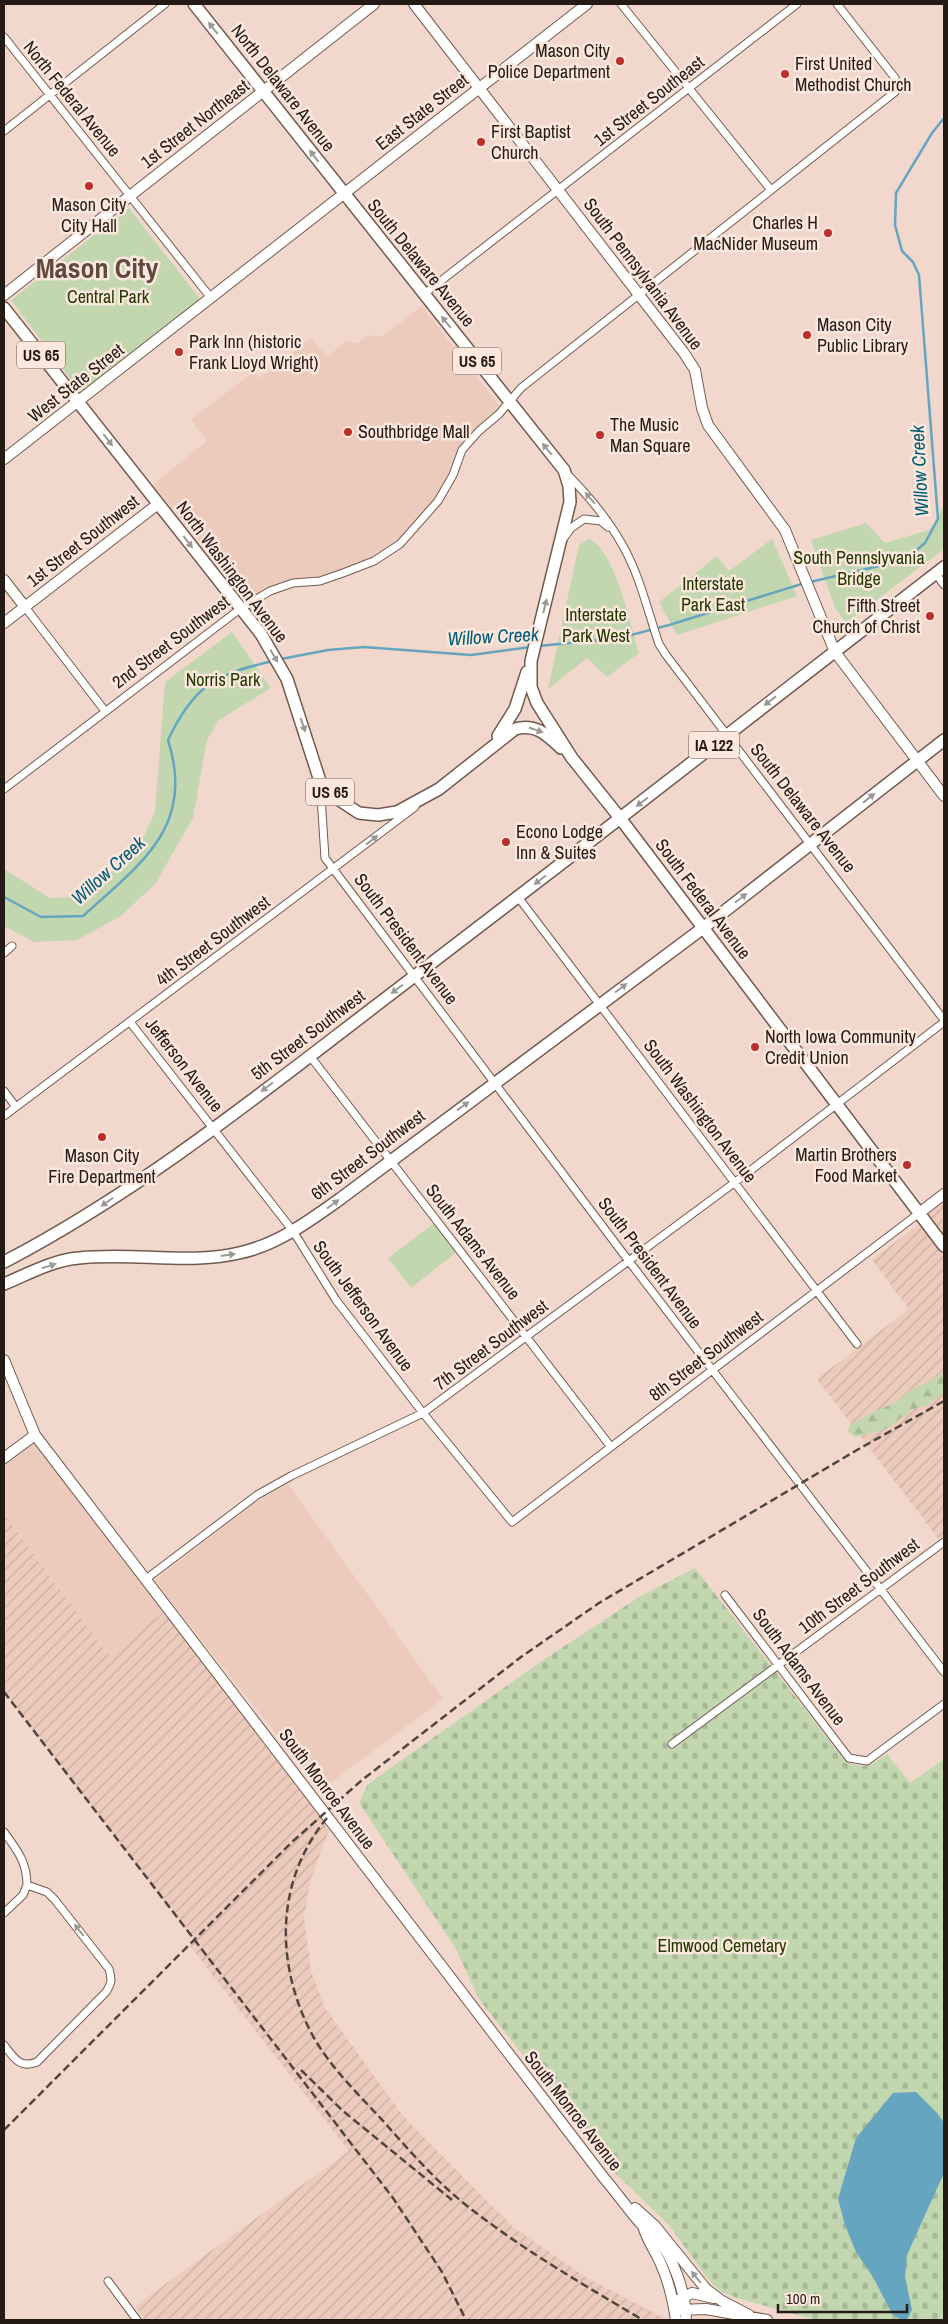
<svg xmlns="http://www.w3.org/2000/svg" width="948" height="2324" viewBox="0 0 948 2324" font-family="'Archivo Narrow',sans-serif">
	<defs>
		<pattern id="industrial-furrows" width="10" height="10" patternUnits="userSpaceOnUse" patternTransform="scale(1.25)"><rect width="10" height="10" fill="#eccbbc"/><path d="M-1 1l2-2M0 10L10 0M9 11l2-2" fill="none" stroke="#caaea1"/></pattern>
		<pattern id="forest-firs" width="22" height="20" patternUnits="userSpaceOnUse" patternTransform="scale(1.25)"><rect width="22" height="20" fill="#c2d7af"/><path d="M5 1l3.5 6h-7zM16 11l3.5 6h-7z" fill="#a7b896"/></pattern>
		<pattern id="cemetery-stones" width="16" height="16" patternUnits="userSpaceOnUse" patternTransform="scale(1.25)"><rect width="16" height="16" fill="#c2d7af"/><path d="M2 7V4a2 2 0 0 1 4 0v3zM10 15v-3a2 2 0 0 1 4 0v3z" fill="#a7b896"/></pattern>
	</defs>
	<rect width="100%" height="100%" fill="#f2d8cc"/>
	<path fill="#eccbbc" d="M422 306 500 407 499 414 462 450 438 501 400 544 374 561 320 581 292 582 248 603 153 484 207 441 191 420 254 371 260 378 311 338 327 357 346 341 358 343 368 335 381 337Z
		M31 1440 164 1612 109 1656 4 1514V1462Z
		M288 1484 443 1699 321 1790 154 1581 253 1504Z"/>
	<path fill="url(#industrial-furrows)" d="M944 1201V1240L925 1216Z
		M920 1223 944 1254V1539L940 1541 817 1379 909 1309 872 1260Z
		M4 1514 109 1656 164 1612 316 1810 329 1831 311 1879 304 1916 311 1971 325 2008 403 2116 513 2227 587 2278 668 2320H145L135 2306 349 2151 189 1945 194 1940 4 1692Z"/>
	<path fill="url(#forest-firs)" d="M944 1373V1393L927 1405 912 1410 886 1429 855 1437 848 1432 850 1425 873 1412 897 1402 906 1393Z"/>
	<path fill="url(#cemetery-stones)" d="M695 1568 846 1762C866 1769 870 1767 887 1754L910 1783 944 1759V2320H816L737 2298 722 2292 712 2284 669 2225 616 2174 479 1999 456 1949 359 1803 368 1784 542 1661 639 1597Z"/>
	<path fill="#c2d7af" d="M129 208 200 299 80 392 11 300Z
		M944 506V549L846 623 835 608 811 540 866 523 885 543 929 530Z
		M589 539C615 549 631 627 639 653L607 677 587 658 548 689 579 545Z
		M772 539 797 596 677 635 659 602 717 556 729 571Z
		M232 632 271 688 219 720 207 740 193 818 155 884 121 916 77 940 34 942 4 926V869L50 898 73 897 134 857 155 812 165 682Z
		M437 1221 459 1250 411 1288 388 1258Z"/>
	<path fill="#66a5bf" d="M916 2092 938 2114 944 2123V2173L907 2255 905 2277 912 2310 907 2320H901L892 2314 873 2277 856 2252 845 2225 838 2199 856 2138 893 2093Z"/>
	<g fill="none" stroke-linecap="round" stroke-linejoin="round">
		<path stroke="#66a5bf" stroke-width="2.5" d="M810 582 905 560 925 543 938 519 919 275 913 262 902 251 895 225 896 193 932 133 944 118
			M539 646 620 638 669 625 805 583
			M281 659 328 650 364 647 471 655 531 647
			M4 897 41 917 83 916C141 863 196 827 168 740 194 685 216 674 273 661"/>
		<defs>
			<path id="street" d="M621 4 771 190
				M4 37 211 298
				M4 131 165 4
				M424 294 797 4
				M566 473C588 495 608 519 623 546 640 576 648 612 659 644L666 655 944 1020
				M564 538 571 528 584 519 601 521 608 527
				M936 574 944 585
				M25 607 105 711
				M320 781 325 858 628 1260 944 1672
				M4 789 240 609 270 591 293 583 320 581 343 573 374 561 400 544 438 501 453 475 462 450 479 431 499 414 521 388 895 92 897 86 895 78 837 4
				M518 897 857 1344
				M4 953 12 946
				M130 1022 293 1231 336 1300 423 1413 512 1522 918 1214
				M310 1056 611 1447
				M4 1091 16 1107
				M4 1116 415 807
				M146 1579 257 1495 291 1476 423 1413 734 1183 944 1022
				M725 1595 849 1758 867 1761 944 1704
				M672 1744 944 1542
				M4 1832C17 1850 27 1862 27 1885L47 1892 55 1900 109 1969C112 1979 112 1983 106 1992L37 2062C20 2069 14 2058 4 2045
				M4 1913 23 1895 27 1885
				M108 2281 137 2320"/>
			<path id="secondary" d="M414 4 684 353 695 370 702 408 708 425 785 530 835 652 944 796
				M4 295 374 4
				M4 459 587 4
				M4 580 25 607
				M4 623 158 504
				M918 1214 944 1194
				M4 1360 35 1435 604 2178C617 2193 629 2211 643 2226 646 2229 651 2231 655 2235 673 2256 686 2293 686 2320
				M4 1458 35 1435
				M635 2208 655 2226 706 2289 722 2301 749 2315
				M643 2226C647 2240 654 2249 660 2262 669 2281 673 2300 676 2320
				M678 2300 692 2293 714 2298
				M679 2310 706 2309 767 2320"/>
			<path id="primary" d="M194 4 564 470 569 486 570 502 531 661V687L537 703 572 758 620 818 944 1246
				M4 308 261 634 287 679 320 781 333 796 359 813 378 815 397 812 439 789 515 729C536 723 547 735 561 748
				M498 736 515 709 527 672
				M4 1262C144 1189 269 1087 395 991 579 851 761 709 944 567
				M4 1284C28 1274 53 1260 79 1258 133 1252 187 1265 239 1253 277 1245 309 1221 340 1199L703 928 944 740"/>
		</defs>
		<use href="#street" stroke="#715b50" stroke-width="9"/>
		<use href="#secondary" stroke="#715b50" stroke-width="12"/>
		<use href="#primary" stroke="#715b50" stroke-width="14"/>
		<use href="#street" stroke="#fff" stroke-width="7"/>
		<use href="#secondary" stroke="#fff" stroke-width="10"/>
		<use href="#primary" stroke="#fff" stroke-width="11"/>
		<path stroke="#52453f" stroke-width="2.5" stroke-dasharray="8 4" stroke-linecap="butt" d="M4 1692 393 2198 442 2272 466 2320
			M327 1818C274 1882 275 1967 314 2038 332 2069 360 2096 384 2122 413 2155 443 2189 479 2215 530 2254 586 2286 641 2319
			M301 2070 343 2111 452 2200
			M4 2130 292 1842 362 1780 521 1657 599 1603 857 1450 944 1401"/>
	</g>
	<defs><path id="oneway-solid" d="M-6-.8H1V-3.2L6.5 0L1 3.2V.8H-6Z" transform="scale(1.25)"/></defs>
	<g fill="#9c9897">
		<use href="#oneway-solid" transform="translate(213 28) rotate(-128)"/>
		<use href="#oneway-solid" transform="translate(314 156) rotate(-128)"/>
		<use href="#oneway-solid" transform="translate(446 322) rotate(-129)"/>
		<use href="#oneway-solid" transform="translate(108 440) rotate(52)"/>
		<use href="#oneway-solid" transform="translate(547 449) rotate(-129)"/>
		<use href="#oneway-solid" transform="translate(590 498) rotate(-131)"/>
		<use href="#oneway-solid" transform="translate(188 542) rotate(52)"/>
		<use href="#oneway-solid" transform="translate(545 606) rotate(-76)"/>
		<use href="#oneway-solid" transform="translate(274 656) rotate(60)"/>
		<use href="#oneway-solid" transform="translate(770 701) rotate(142)"/>
		<use href="#oneway-solid" transform="translate(303 725) rotate(71)"/>
		<use href="#oneway-solid" transform="translate(536 730) rotate(19)"/>
		<use href="#oneway-solid" transform="translate(869 798) rotate(-38)"/>
		<use href="#oneway-solid" transform="translate(642 802) rotate(143)"/>
		<use href="#oneway-solid" transform="translate(372 840) rotate(-38)"/>
		<use href="#oneway-solid" transform="translate(540 880) rotate(143)"/>
		<use href="#oneway-solid" transform="translate(741 898) rotate(-37)"/>
		<use href="#oneway-solid" transform="translate(621 988) rotate(-37)"/>
		<use href="#oneway-solid" transform="translate(397 989) rotate(143)"/>
		<use href="#oneway-solid" transform="translate(267 1087) rotate(143)"/>
		<use href="#oneway-solid" transform="translate(463 1106) rotate(-36)"/>
		<use href="#oneway-solid" transform="translate(107 1202) rotate(145)"/>
		<use href="#oneway-solid" transform="translate(333 1204) rotate(-36)"/>
		<use href="#oneway-solid" transform="translate(228 1255) rotate(-8)"/>
		<use href="#oneway-solid" transform="translate(49 1266) rotate(-18)"/>
		<use href="#oneway-solid" transform="translate(79 1930) rotate(-128)"/>
		<use href="#oneway-solid" transform="translate(696 2277) rotate(-129)"/>
	</g>
	<g fill="#bc2d2c" stroke="#fce7dd" stroke-width="2">
		<circle cx="620" cy="61" r="5"/>
		<circle cx="785" cy="74" r="5"/>
		<circle cx="481" cy="142" r="5"/>
		<circle cx="89" cy="186" r="5"/>
		<circle cx="828" cy="233" r="5"/>
		<circle cx="807" cy="335" r="5"/>
		<circle cx="179" cy="352" r="5"/>
		<circle cx="348" cy="432" r="5"/>
		<circle cx="600" cy="435" r="5"/>
		<circle cx="930" cy="616" r="5"/>
		<circle cx="506" cy="842" r="5"/>
		<circle cx="755" cy="1047" r="5"/>
		<circle cx="102" cy="1137" r="5"/>
		<circle cx="907" cy="1165" r="5"/>
	</g>
	<g text-anchor="middle" stroke-width="5" stroke-linejoin="round" paint-order="stroke">
		<g fill="#fce7dd" stroke="#655852" stroke-width="1">
			<rect x="17" y="341.5" width="48" height="27" rx="4"/>
			<rect x="453" y="347.5" width="48" height="27" rx="4"/>
			<rect x="689" y="731.5" width="50" height="27" rx="4"/>
			<rect x="306" y="778.5" width="48" height="27" rx="4"/>
		</g>
		<g font-size="16" font-weight="bold" fill="#241b17">
			<text x="41" y="361">US 65</text>
			<text x="477" y="367">US 65</text>
			<text x="714" y="751">IA 122</text>
			<text x="330" y="798">US 65</text>
		</g>
		<g font-size="18" fill="#241b17" stroke="#fce7dd" text-anchor="start">
			<text x="610" y="57" text-anchor="end">Mason City<tspan x="610" dy="21">Police Department</tspan></text>
			<text x="795" y="70">First United<tspan x="795" dy="21">Methodist Church</tspan></text>
			<text x="491" y="138">First Baptist<tspan x="491" dy="21">Church</tspan></text>
			<text x="89" y="211" text-anchor="middle">Mason City<tspan x="89" dy="21">City Hall</tspan></text>
			<text x="818" y="229" text-anchor="end">Charles H<tspan x="818" dy="21">MacNider Museum</tspan></text>
			<text x="817" y="331">Mason City<tspan x="817" dy="21">Public Library</tspan></text>
			<text x="189" y="348">Park Inn (historic<tspan x="189" dy="21">Frank Lloyd Wright)</tspan></text>
			<text x="610" y="431">The Music<tspan x="610" dy="21">Man Square</tspan></text>
			<text x="358" y="438">Southbridge Mall</text>
			<text x="920" y="612" text-anchor="end">Fifth Street<tspan x="920" dy="21">Church of Christ</tspan></text>
			<text x="516" y="838">Econo Lodge<tspan x="516" dy="21">Inn &amp; Suites</tspan></text>
			<text x="765" y="1043">North Iowa Community<tspan x="765" dy="21">Credit Union</tspan></text>
			<text x="897" y="1161" text-anchor="end">Martin Brothers<tspan x="897" dy="21">Food Market</tspan></text>
			<text x="102" y="1162" text-anchor="middle">Mason City<tspan x="102" dy="21">Fire Department</tspan></text>
		</g>
		<g font-size="18" fill="#241b17" stroke="#fce7dd">
			<text transform="translate(283 88) rotate(52)" y="6">North Delaware Avenue</text>
			<text transform="translate(72 99) rotate(51)" y="6">North Federal Avenue</text>
			<text transform="translate(649 101) rotate(-38)" y="6">1st Street Southeast</text>
			<text transform="translate(422 112) rotate(-38)" y="6">East State Street</text>
			<text transform="translate(195 124) rotate(-38)" y="6">1st Street Northeast</text>
			<text transform="translate(421 263) rotate(51)" y="6">South Delaware Avenue</text>
			<text transform="translate(643 274) rotate(53)" y="6">South Pennsylvania Avenue</text>
			<text transform="translate(76 383) rotate(-38)" y="6">West State Street</text>
			<text transform="translate(83 541) rotate(-38)" y="6">1st Street Southwest</text>
			<text transform="translate(232 572) rotate(53)" y="6">North Washington Avenue</text>
			<text transform="translate(171 642) rotate(-37)" y="6">2nd Street Southwest</text>
			<text transform="translate(803 808) rotate(52)" y="6">South Delaware Avenue</text>
			<text transform="translate(703 899) rotate(53)" y="6">South Federal Avenue</text>
			<text transform="translate(406 939) rotate(53)" y="6">South President Avenue</text>
			<text transform="translate(213 941) rotate(-37)" y="6">4th Street Southwest</text>
			<text transform="translate(308 1035) rotate(-37)" y="6">5th Street Southwest</text>
			<text transform="translate(184 1065) rotate(52)" y="6">Jefferson Avenue</text>
			<text transform="translate(700 1111) rotate(53)" y="6">South Washington Avenue</text>
			<text transform="translate(368 1155) rotate(-37)" y="6">6th Street Southwest</text>
			<text transform="translate(473 1242) rotate(52)" y="6">South Adams Avenue</text>
			<text transform="translate(650 1263) rotate(53)" y="6">South President Avenue</text>
			<text transform="translate(363 1306) rotate(54)" y="6">South Jefferson Avenue</text>
			<text transform="translate(491 1345) rotate(-37)" y="6">7th Street Southwest</text>
			<text transform="translate(706 1356) rotate(-37)" y="6">8th Street Southwest</text>
			<text transform="translate(859 1586) rotate(-37)" y="6">10th Street Southwest</text>
			<text transform="translate(799 1667) rotate(53)" y="6">South Adams Avenue</text>
			<text transform="translate(327 1789) rotate(53)" y="6">South Monroe Avenue</text>
			<text transform="translate(573 2111) rotate(52)" y="6">South Monroe Avenue</text>
		</g>
		<g font-size="18" fill="#223901" stroke="#fce7dd">
			<text x="108" y="303">Central Park</text>
			<text x="859" y="564">South Pennslyvania<tspan x="859" dy="21">Bridge</tspan></text>
			<text x="713" y="590">Interstate<tspan x="713" dy="21">Park East</tspan></text>
			<text x="596" y="621">Interstate<tspan x="596" dy="21">Park West</tspan></text>
			<text x="223" y="686">Norris Park</text>
			<text x="722" y="1952">Elmwood Cemetary</text>
		</g>
		<g font-size="19" font-style="italic" fill="#025c77" stroke="#fce7dd">
			<text transform="translate(919 471) rotate(-93)" y="7">Willow Creek</text>
			<text transform="translate(493 636) rotate(-3)" y="7">Willow Creek</text>
			<text transform="translate(108 870) rotate(-42)" y="7">Willow Creek</text>
		</g>
		<g font-size="28" font-weight="bold" fill="#5f4a40" stroke="#fce7dd">
			<text x="97" y="278">Mason City</text>
		</g>
	</g>
	<rect width="948" height="2324" fill="none" stroke="#241b17" stroke-width="10"/>
	<path d="M778 2304v8h129v-8" fill="none" stroke="#241b17" stroke-width="2.5"/>
	<text x="786" y="2304" font-size="15" fill="#241b17" stroke="#fce7dd" stroke-width="4" paint-order="stroke">100 m</text>
</svg>
